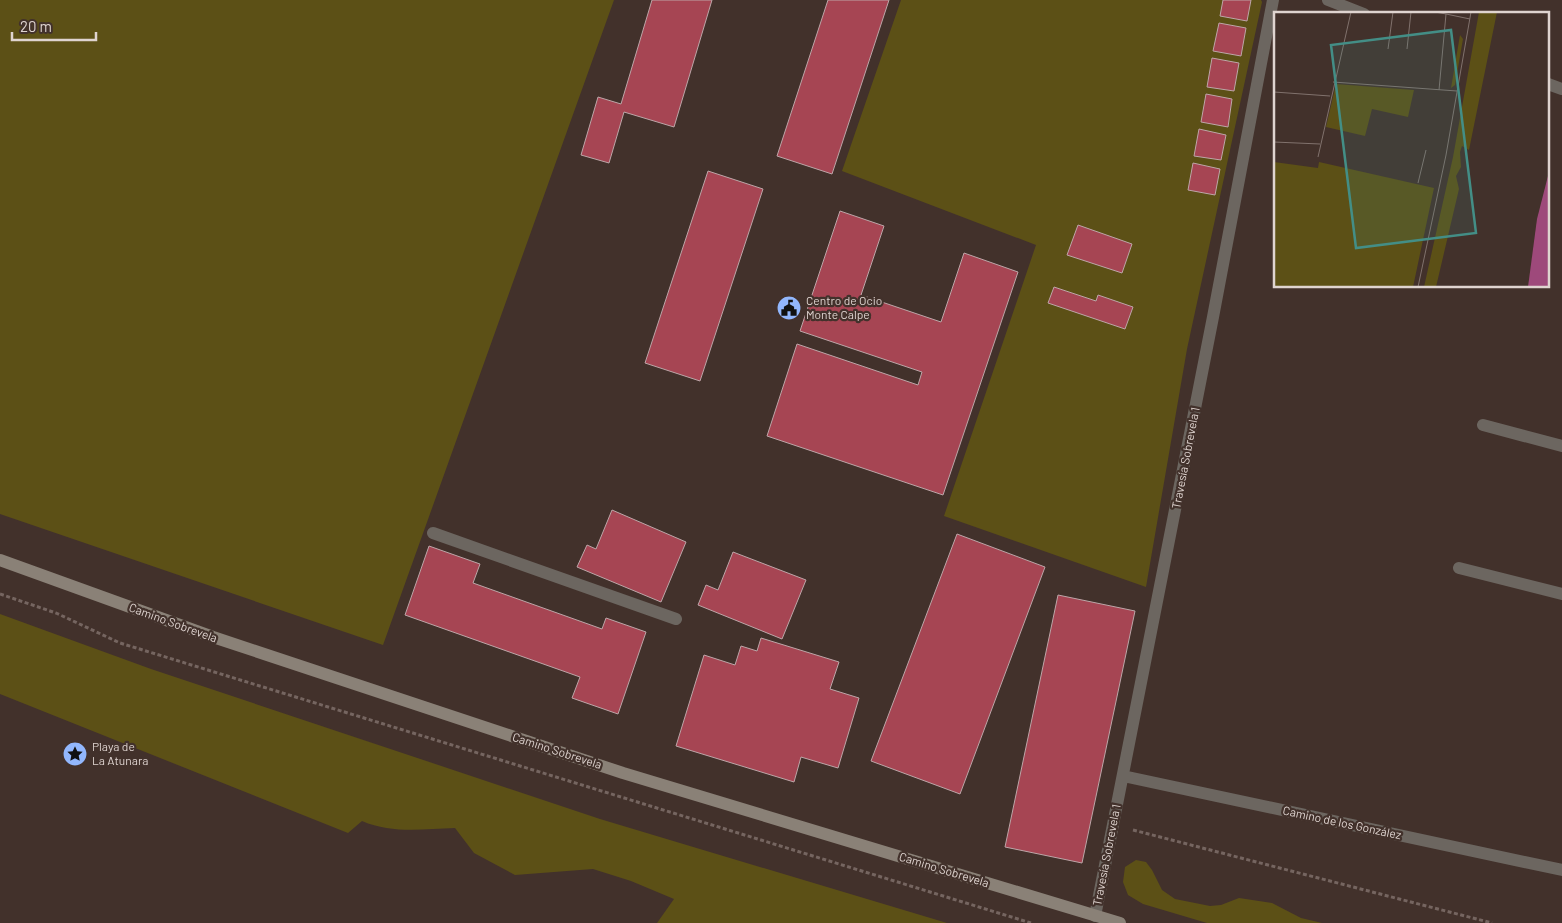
<svg xmlns="http://www.w3.org/2000/svg" width="1562" height="923" viewBox="0 0 1562 923" font-family="Barlow,sans-serif">
	<rect width="100%" height="100%" fill="#42312b"/>
	<path fill="#5c5016" d="M0 0H614L383 645 0 514Z
		M901 0H1261L1262 2 1187 349 1146 587 944 516 1036 245 842 171Z
		M0 614 151 669 600 819 947 923H657L674 899 631 881 593 869 515 875 474 853 455 828C423 829 392 834 362 821L348 833 0 694Z
		M1136 860 1146 862 1152 870 1162 890 1175 899 1210 906 1221 905 1239 898 1272 903 1301 918 1322 923H1207L1143 904 1128 895 1123 882 1125 867Z"/>
	<path fill="#a64553" stroke="#bda6a8" d="M652 0H712L674 127 624 112 609 163 581 155 598 97 621 104Z
		M828 0H889L832 174 777 156Z
		M1223 0H1251L1247 21 1220 16Z
		M1219 23 1246 28 1241 56 1213 51Z
		M1212 58 1239 63 1234 91 1207 87Z
		M1206 94 1232 99 1228 127 1201 122Z
		M1199 129 1226 135 1221 160 1194 156Z
		M1193 163 1220 169 1215 195 1188 190Z
		M708 171 763 189 700 381 645 363Z
		M840 211 884 226 861 295 941 322 964 253 1018 272 943 495 767 436 797 344 918 385 922 372 800 331Z
		M1078 225 1132 244 1122 273 1067 255Z
		M1054 287 1096 301 1098 295 1133 307 1125 329 1048 303Z
		M612 510 686 542 661 602 577 567 587 545 596 549Z
		M957 534 1045 567 960 794 871 761Z
		M429 546 480 564 473 583 602 629 606 618 646 632 618 714 572 698 580 677 405 615Z
		M733 552 806 580 782 639 698 605 706 585 718 590Z
		M1058 595 1135 611 1082 863 1005 847Z
		M761 638 839 662 830 689 859 698 838 768 801 757 794 782 676 746 704 655 735 665 741 646 757 651Z"/>
	<g fill="none" stroke-linecap="round" stroke-linejoin="round">
		<path stroke="#756560" stroke-width="3" stroke-dasharray="4 2.5" stroke-linecap="butt" d="M0 594 56 613 120 643 1031 923
			M1133 830 1492 923"/>
		<path stroke="#6c6660" stroke-width="12" d="M433 533 676 619"/>
		<path stroke="#6c6660" stroke-width="12" d="M1328 0 1364 14
			M1548 84 1562 89
			M1483 425 1562 446
			M1459 568 1562 594
			M1123 776 1562 870
			M1095 916 1213 317 1273 0"/>
		<path stroke="#8a8177" stroke-width="12" d="M0 560 213 637 623 773 1120 923"/>
	</g>
	<defs>
		<symbol id="civic-disc" viewBox="-11 -11 22 22"><circle r="9.5" fill="#92b7fd" stroke="#42312b"/><path d="M-.6-6.5H3V-4.5H.6V-3L4-1V1h2V6H-6V1h2V-1L-.6-3ZM-1.2 2.5V6h2.4V2.5Z" fill="#111"/></symbol>
		<symbol id="sight-disc" viewBox="-11 -11 22 22"><circle r="9.5" fill="#92b7fd" stroke="#42312b"/><path d="M0-6L1.8-2.2L6-1.7L2.9 1.2L3.7 5.4L0 3.3L-3.7 5.4L-2.9 1.2L-6-1.7L-1.8-2.2Z" fill="#111"/></symbol>
	</defs>
	<g fill-rule="evenodd">
		<use href="#civic-disc" x="775" y="294" width="28" height="28"/>
		<use href="#sight-disc" x="61" y="740" width="28" height="28"/>
	</g>
	<g text-anchor="middle" stroke-width="4.5" stroke-linejoin="round" paint-order="stroke">
		<g font-size="12" fill="#dfd4d0" stroke="#42312b" text-anchor="start">
			<text x="806" y="305">Centro de Ocio<tspan x="806" dy="14">Monte Calpe</tspan></text>
			<text x="92" y="751">Playa de<tspan x="92" dy="14">La Atunara</tspan></text>
		</g>
		<g font-size="12" fill="#dfd4d0" stroke="#42312b">
			<text transform="translate(1186 458) rotate(-79)" y="4">Travesía Sobrevela 1</text>
			<text transform="translate(173 623) rotate(20)" y="4">Camino Sobrevela</text>
			<text transform="translate(557 751) rotate(18)" y="4">Camino Sobrevela</text>
			<text transform="translate(1342 823) rotate(12)" y="4">Camino de los González</text>
			<text transform="translate(1107 855) rotate(-79)" y="4">Travesía Sobrevela 1</text>
			<text transform="translate(944 870) rotate(17)" y="4">Camino Sobrevela</text>
		</g>
	</g>
	<g transform="translate(1274 12)">
		<rect width="275" height="275" fill="#42312b"/>
		<path d="M205 0H223L197 128 195 138 188 134 186 140 187 155 182 164 185 177 162 275H150L179 145ZM186 23 189 27 181 73 177 76ZM62 72 140 78 134 105 98 97 91 124 52 115ZM0 150 44 156 45 150 160 176 139 275H0Z" fill="#5c5016"/>
		<path d="M275 160V275H254L263 207Z" fill="#9e497b"/>
		<path fill="none" stroke="#81726d" stroke-width="1" d="M161 0 172 2 165 78M172 2 196 7M114 37 119 0M133 37 137 0M59 70 183 79M0 80 56 84M0 130 46 132M44 145 77 0M144 171 152 138M144 275 172 143 197 0"/>
		<path fill="#438e86" fill-opacity="0.15" stroke="#438e86" stroke-width="2.5" d="M177 18 202 221 82 236 57 33Z"/>
		<rect width="275" height="275" fill="none" stroke="#dfd4d0" stroke-width="2.5"/>
	</g>
	<path d="M12 32v8h84v-8" fill="none" stroke="#dfd4d0" stroke-width="2.5"/>
	<text x="20" y="32" font-size="15" fill="#dfd4d0" stroke="#42312b" stroke-width="4" paint-order="stroke">20 m</text>
</svg>
